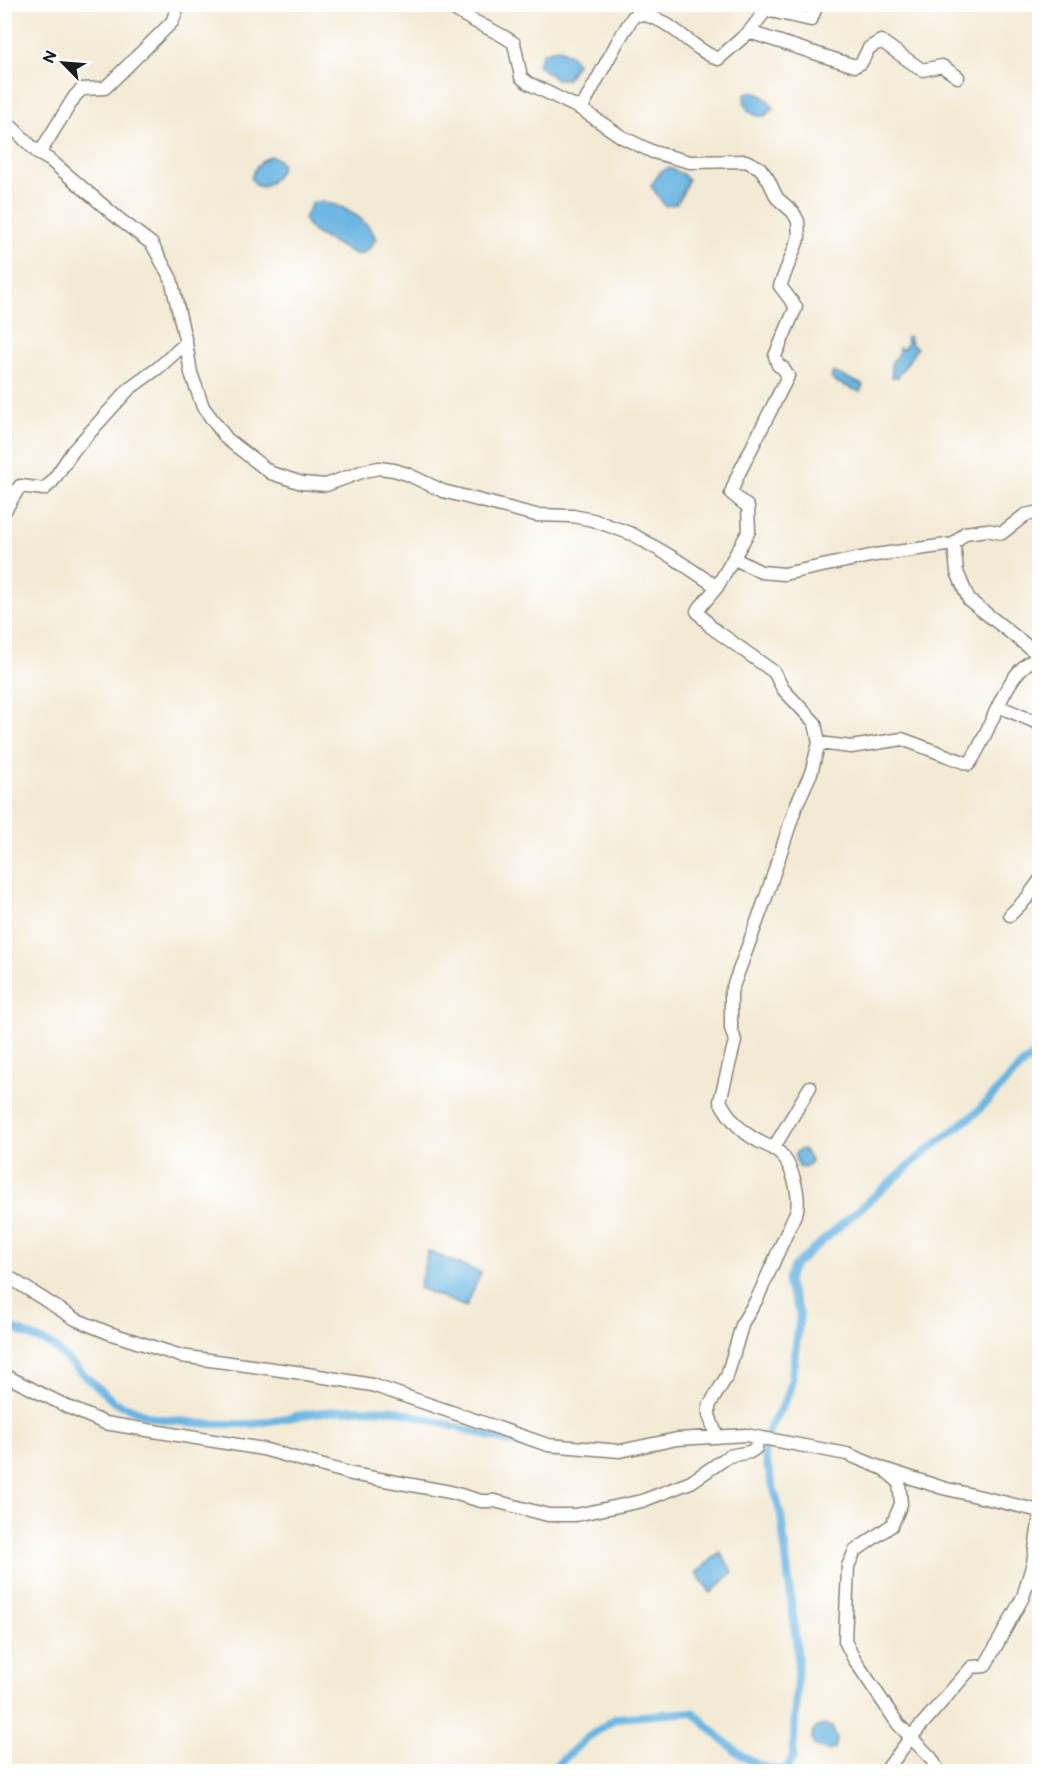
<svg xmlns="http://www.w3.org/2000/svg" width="1044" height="1776" viewBox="0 0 1044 1776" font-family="'Balsamiq Sans',sans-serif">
	<rect width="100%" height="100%" fill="#fff"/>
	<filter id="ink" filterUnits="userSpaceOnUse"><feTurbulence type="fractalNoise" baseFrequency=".0167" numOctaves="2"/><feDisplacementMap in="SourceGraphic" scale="12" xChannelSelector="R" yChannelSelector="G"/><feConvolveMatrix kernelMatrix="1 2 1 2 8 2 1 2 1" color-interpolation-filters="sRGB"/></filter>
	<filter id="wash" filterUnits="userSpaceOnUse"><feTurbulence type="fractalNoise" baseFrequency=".008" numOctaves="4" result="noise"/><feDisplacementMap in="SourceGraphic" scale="24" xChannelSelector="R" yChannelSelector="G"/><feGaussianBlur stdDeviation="1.35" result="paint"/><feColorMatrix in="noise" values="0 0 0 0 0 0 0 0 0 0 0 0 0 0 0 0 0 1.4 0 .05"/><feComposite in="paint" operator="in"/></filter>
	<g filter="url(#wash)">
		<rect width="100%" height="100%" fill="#f3ead4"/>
		<path fill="#69b5e2" stroke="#42687f" stroke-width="1.5" d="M558 48 572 56 577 64 567 79H555L538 65 543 53Z
			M749 92C759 92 769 99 773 108L765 116C752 117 742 108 745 95Z
			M270 156 278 159 282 165C278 177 273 181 263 187L257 186 251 178C254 168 260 161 270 156Z
			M669 168 683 174 688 180 681 197 676 204 665 206 651 186 661 171Z
			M313 202C336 200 368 218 376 239 361 265 352 252 332 242 319 235 310 233 304 218Z
			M909 336 911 344 917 348 898 377H892L891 364 898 354 899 348 904 349 907 343 906 338Z
			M833 372 863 385 860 392 834 381 831 378Z
			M803 1149 811 1160 810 1164 802 1168 799 1167 795 1157 797 1151Z
			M428 1251 481 1273 466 1307 419 1288Z
			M720 1552 733 1572 711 1593 696 1573Z
			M825 1725 832 1727 837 1740 835 1749 828 1751 816 1747C810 1741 811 1733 817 1727Z"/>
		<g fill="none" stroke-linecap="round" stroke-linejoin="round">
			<path stroke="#69b5e2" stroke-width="8" d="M4 1325 51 1345 114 1402 154 1418 205 1424H253L315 1413 354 1409 395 1410 554 1454
				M549 1772 587 1738 616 1718 693 1712C714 1732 754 1776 786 1769L793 1757 798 1658 781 1515 764 1454 770 1427 786 1400 791 1384 800 1314 788 1285V1278L794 1266 924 1153 976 1113 1023 1064 1040 1051"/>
		</g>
	</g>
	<g filter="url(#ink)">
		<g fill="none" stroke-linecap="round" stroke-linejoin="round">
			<defs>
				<path id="minor" d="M448 4C467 21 493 28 514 43L521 77 528 83 581 109 622 137 653 152 690 162 746 161 760 168 768 179 777 198 793 212 798 221 799 237 780 286 796 307 775 356 778 365 783 368 788 376 737 477 731 493 748 507 749 531 717 587 697 611 711 627 774 672 783 689 815 723 819 743
					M766 10 811 20 817 4
					M749 32 766 10 756 4
					M581 109 618 41 633 17 637 14C670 16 689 48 718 59L749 32 855 66 861 63 869 48 881 41 922 70 942 66 958 77
					M4 119 39 154 50 160 119 219 152 244 171 279 186 343 158 368 129 389 73 451 52 482 44 489 20 486 4 512
					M39 154 75 96 82 89 105 88 172 22 179 4
					M186 343 191 373 203 407 227 439 271 473 302 483 326 485 364 471 379 468 394 470 407 474 443 491 536 515 573 516 593 520 632 534 677 560 717 587
					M954 544 957 572 969 600 1040 656
					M735 559 761 572 784 574 875 555 954 544 965 533 987 530 1002 533 1025 515 1040 512
					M998 706 1040 724
					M1010 915 1027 898 1040 880
					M773 1149 810 1087
					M4 1274 75 1319 109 1333 181 1356 295 1372 372 1385 548 1445 620 1451 677 1439 746 1435 847 1454 884 1469 943 1488 1040 1511
					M4 1375 68 1407 105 1423 263 1449 352 1474 450 1492 481 1501H495L548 1515H576L642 1501 691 1482 729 1456 750 1452 756 1448 757 1438
					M717 1437 709 1415V1406L727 1376 743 1322 757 1299 797 1210C800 1193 792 1164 779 1152 774 1148 765 1145 758 1141 741 1132 729 1118 720 1101L735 1041 731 1028V992L765 900 796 806 811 773 819 743 851 747 902 739 969 764C989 737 1001 683 1027 664 1030 661 1036 660 1040 658
					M887 1472 899 1482 901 1504 892 1525 855 1551 848 1566 845 1641 854 1659 898 1724 931 1758 939 1772
					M885 1772 911 1737 972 1667 985 1666 1023 1597 1033 1563 1040 1517"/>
			</defs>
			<use href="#minor" stroke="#888378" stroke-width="15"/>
			<use href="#minor" stroke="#fff" stroke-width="12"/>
		</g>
	</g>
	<rect width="1044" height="1776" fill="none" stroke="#fff" stroke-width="24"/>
	<g transform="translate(63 63) rotate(295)" stroke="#ffffff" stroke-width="4.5" paint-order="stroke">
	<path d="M0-4.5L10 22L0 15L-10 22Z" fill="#1c1c1c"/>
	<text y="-9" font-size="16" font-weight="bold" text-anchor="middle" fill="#1c1c1c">N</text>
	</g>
</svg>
